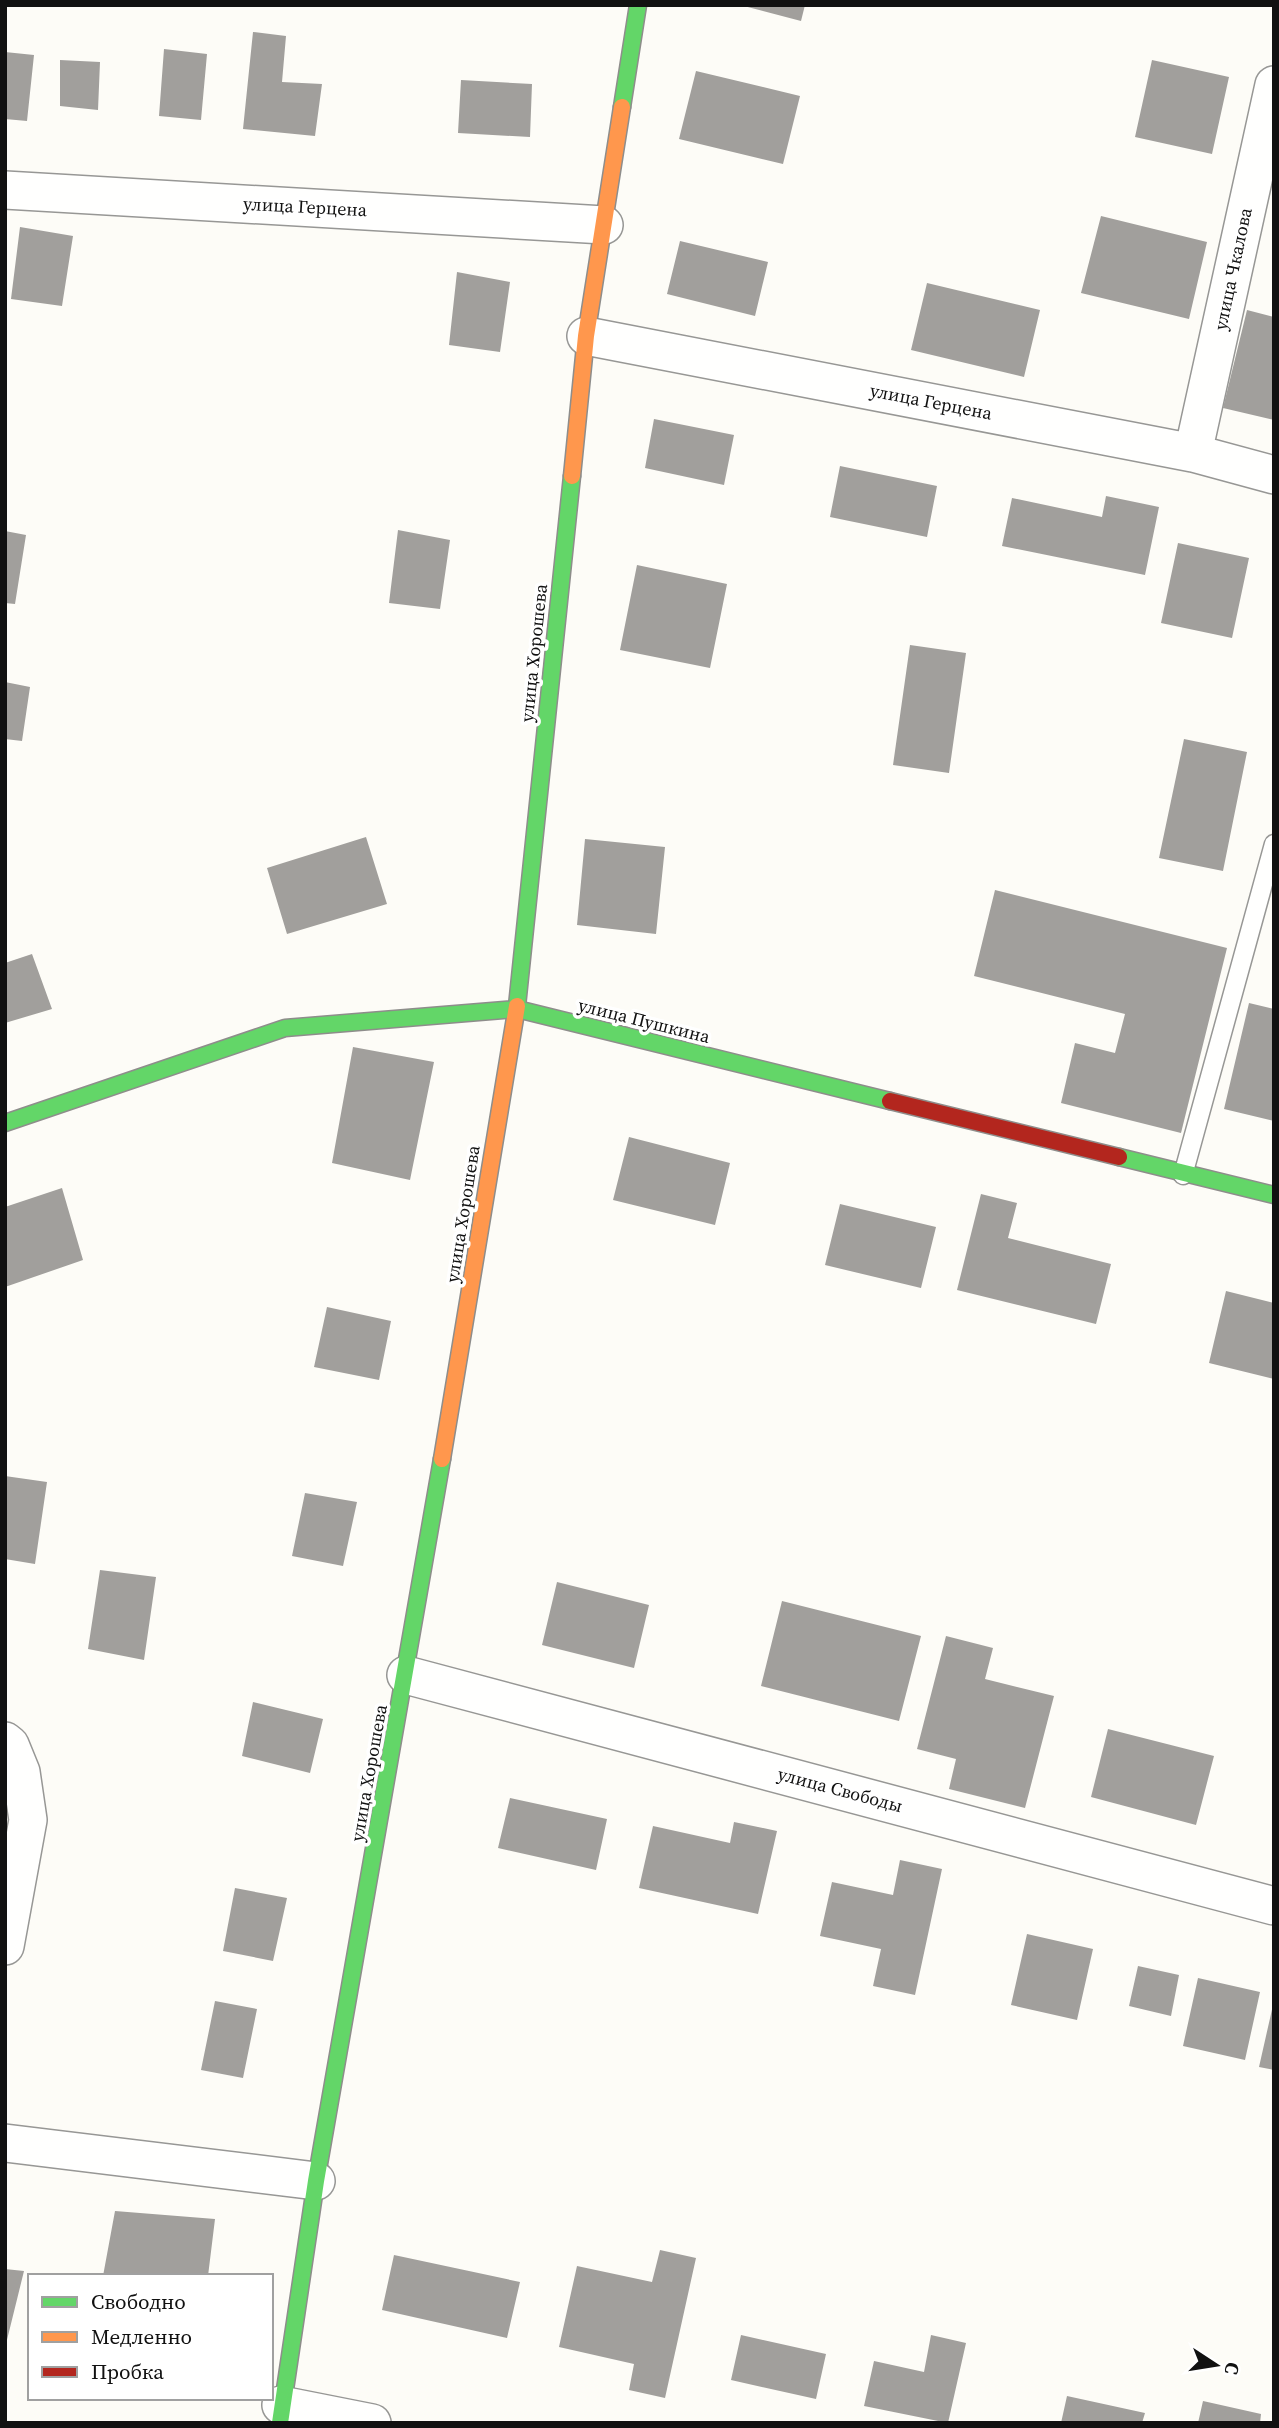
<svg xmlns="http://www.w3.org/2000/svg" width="1279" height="2428" viewBox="0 0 1279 2428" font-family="'Source Serif 4',serif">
	<rect width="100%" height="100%" fill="#fdfcf7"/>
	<path fill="#a19f9c" d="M740 5H805L801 21Z
		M253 32 286 36 282 82 322 84 315 136 243 129Z
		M164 49 207 54 201 120 159 116Z
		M5 52 34 55 27 121 5 119Z
		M60 60 100 62 98 110 60 106Z
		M1152 60 1229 77 1212 154 1135 137Z
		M696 71 800 96 783 164 679 139Z
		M461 80 532 84 530 137 458 133Z
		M1101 216 1207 242 1189 319 1081 293Z
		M20 227 73 236 62 306 11 299Z
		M680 241 768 262 755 316 667 294Z
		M457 272 510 282 500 352 449 345Z
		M927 283 1040 310 1024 377 911 350Z
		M1247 310 1274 317V420L1223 408Z
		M654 419 734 435 724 485 645 468Z
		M840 466 937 486 927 537 830 517Z
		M1106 496 1159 507 1145 575 1002 546 1012 498 1102 517Z
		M398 530 450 540 440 609 389 603Z
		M5 531 26 535 15 604 5 603Z
		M1178 543 1249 558 1232 638 1161 623Z
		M637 565 727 584 710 668 620 650Z
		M910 645 966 653 949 773 893 765Z
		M5 682 30 687 22 741 5 739Z
		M1184 739 1247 752 1223 871 1159 858Z
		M366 837 387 904 287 934 267 868Z
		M585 839 665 847 656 934 577 925Z
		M995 890 1227 948 1181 1133 1061 1103 1075 1043 1115 1053 1125 1014 974 976Z
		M32 954 52 1009 5 1023V963Z
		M1249 1003 1274 1009V1121L1224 1109Z
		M353 1047 434 1062 410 1180 332 1163Z
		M629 1137 730 1163 715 1225 613 1200Z
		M62 1188 83 1260 5 1287V1207Z
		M981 1194 1017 1203 1008 1238 1111 1264 1096 1324 957 1290Z
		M840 1204 936 1227 921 1288 825 1265Z
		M1226 1291 1274 1303V1379L1209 1363Z
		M327 1307 391 1321 379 1380 314 1367Z
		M5 1476 47 1482 35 1564 5 1559Z
		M305 1493 357 1502 343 1566 292 1556Z
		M100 1570 156 1577 144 1660 88 1649Z
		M557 1582 649 1605 634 1668 542 1645Z
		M782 1601 921 1636 899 1721 761 1686Z
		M946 1636 993 1648 985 1679 1054 1696 1025 1808 949 1789 956 1759 917 1749Z
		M253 1702 323 1719 310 1773 242 1756Z
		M1108 1729 1214 1756 1196 1825 1091 1797Z
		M510 1798 607 1819 596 1870 498 1848Z
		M734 1822 777 1831 758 1914 639 1888 653 1826 730 1843Z
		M900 1860 942 1869 915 1995 873 1986 881 1949 820 1936 832 1882 893 1895Z
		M235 1888 287 1898 273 1961 223 1951Z
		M1027 1934 1093 1949 1077 2020 1011 2005Z
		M1138 1966 1179 1975 1171 2016 1129 2006Z
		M1198 1978 1260 1992 1245 2060 1183 2046Z
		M215 2001 257 2009 243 2078 201 2070Z
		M1273 2005 1274 2006V2070L1259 2067Z
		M115 2211 215 2219 208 2276H103Z
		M660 2250 696 2258 665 2398 629 2390 634 2364 559 2347 577 2266 652 2282Z
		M394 2255 520 2282 507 2338 382 2310Z
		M5 2269 24 2271 6 2344H5Z
		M741 2335 826 2354 816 2399 731 2380Z
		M931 2335 966 2343 948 2423 864 2406 874 2361 924 2372Z
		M1067 2396 1145 2413 1142 2423H1061Z
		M1203 2401 1261 2414 1260 2423H1198Z"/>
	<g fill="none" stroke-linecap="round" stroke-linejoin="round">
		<defs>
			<path id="lane" d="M1183 1175 1274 844"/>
			<path id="street" d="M5 190 604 225
				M586 336 1193 453 1274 475
				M1193 453 1274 85
				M406 1675 1274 1906
				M5 1741 10 1745 21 1772 28 1820 5 1946
				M5 2143 316 2181
				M281 2405 372 2423"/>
			<path id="fast" d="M622 107 638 5
				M517 1006 572 476
				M5 1123 285 1028 517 1009 890 1101
				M1119 1157 1274 1195
				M280 2423 316 2181 442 1459"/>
			<path id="slow" d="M572 476 586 336 622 107
				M442 1459 517 1006"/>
			<path id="jam" d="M890 1101 1119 1157"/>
		</defs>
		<use href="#lane" stroke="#979795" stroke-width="21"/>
		<use href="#street" stroke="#979795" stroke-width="40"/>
		<use href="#fast" stroke="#8e8d8b" stroke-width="19"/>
		<use href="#slow" stroke="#8e8d8b" stroke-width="19"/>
		<use href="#jam" stroke="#8e8d8b" stroke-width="19"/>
		<use href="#lane" stroke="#fffffe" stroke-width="18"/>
		<use href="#street" stroke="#fffffe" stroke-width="37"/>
		<use href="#fast" stroke="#63d668" stroke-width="16"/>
		<use href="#slow" stroke="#ff974d" stroke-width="16"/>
		<use href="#jam" stroke="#b3261e" stroke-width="16"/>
	</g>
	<g text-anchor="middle" stroke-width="7" stroke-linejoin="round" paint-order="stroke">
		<g font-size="18" fill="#111" stroke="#fff">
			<text transform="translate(305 207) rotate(3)" y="6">улица Герцена</text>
			<text transform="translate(1233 269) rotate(-78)" y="6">улица Чкалова</text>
			<text transform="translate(931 402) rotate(11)" y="6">улица Герцена</text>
			<text transform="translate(534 653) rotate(-84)" y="6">улица Хорошева</text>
			<text transform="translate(644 1021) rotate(14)" y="6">улица Пушкина</text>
			<text transform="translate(463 1214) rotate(-81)" y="6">улица Хорошева</text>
			<text transform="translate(369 1773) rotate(-80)" y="6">улица Хорошева</text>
			<text transform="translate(840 1790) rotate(15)" y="6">улица Свободы</text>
		</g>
	</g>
	<rect width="1279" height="2428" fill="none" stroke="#111111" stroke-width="14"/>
	<rect x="28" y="2274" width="245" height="126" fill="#ffffff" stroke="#a0a0a0" stroke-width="2"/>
	<rect x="42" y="2297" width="35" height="10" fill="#63d668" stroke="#a0a0a0" stroke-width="2"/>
	<text x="91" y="2309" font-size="21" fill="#111111">Свободно</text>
	<rect x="42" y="2332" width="35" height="10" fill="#ff974d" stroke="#a0a0a0" stroke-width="2"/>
	<text x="91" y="2344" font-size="21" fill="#111111">Медленно</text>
	<rect x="42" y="2367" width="35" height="10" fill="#b3261e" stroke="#a0a0a0" stroke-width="2"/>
	<text x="91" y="2379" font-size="21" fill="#111111">Пробка</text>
	<g transform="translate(1216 2365) rotate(102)" stroke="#ffffff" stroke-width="5" paint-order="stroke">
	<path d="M0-5L12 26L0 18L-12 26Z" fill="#111111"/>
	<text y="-10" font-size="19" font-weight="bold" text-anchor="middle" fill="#111111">С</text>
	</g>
</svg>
